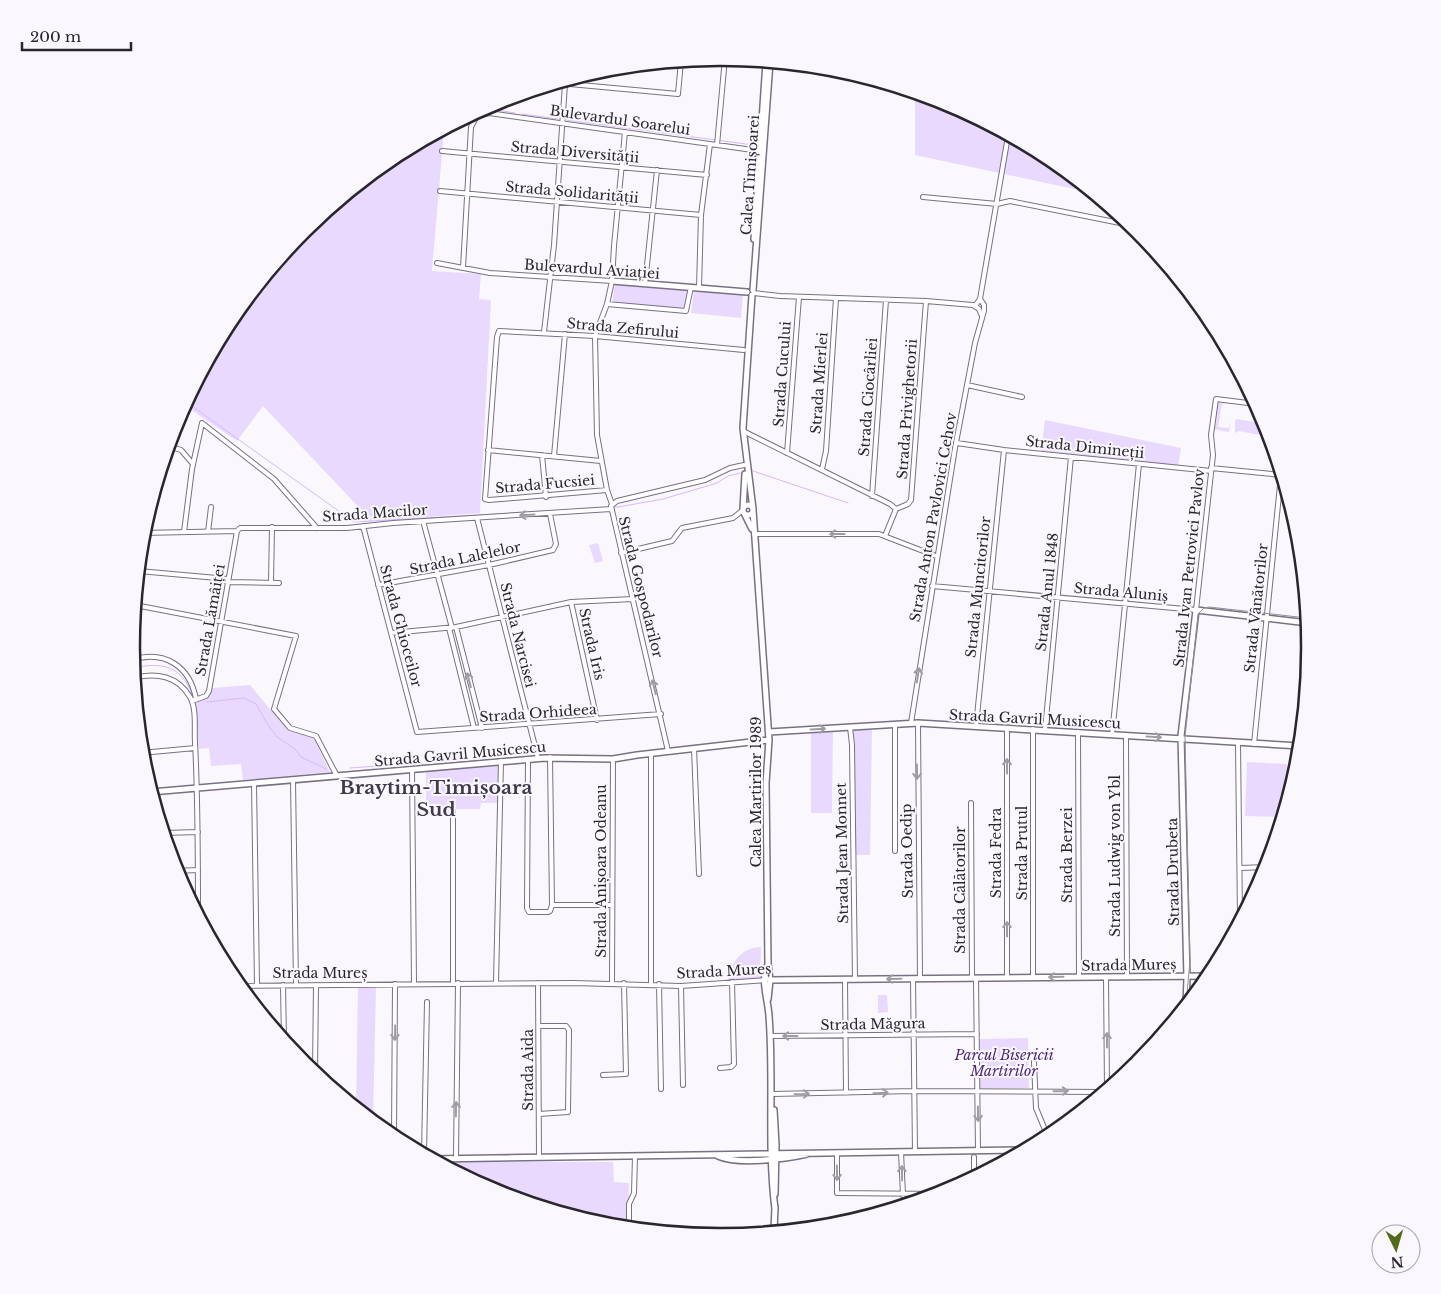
<svg xmlns="http://www.w3.org/2000/svg" width="1441" height="1294" viewBox="0 0 1441 1294" font-family="'Libre Baskerville',serif">
	<rect width="100%" height="100%" fill="#faf8fd"/>
	<path fill="#e9d9ff" d="M915 93 946 102 1048 157 1093 193 915 155Z
		M444 130 432 271 481 274 479 299 491 300 480 513 361 522 368 517 263 406 237 441 184 405 231 319 304 230 393 157Z
		M615 284 688 289 687 306 677 309 612 303Z
		M694 290 743 294 741 318 691 313Z
		M1217 403H1226L1222 404 1218 427 1229 428 1231 421 1229 432 1213 429V425H1216Z
		M1237 419 1260 423V435L1239 431 1235 433V421Z
		M1045 420 1181 448 1178 467 1041 451Z
		M598 543 603 561 595 563 589 545Z
		M250 685 288 731 313 737 330 772 243 780 241 764 211 766 209 748 199 749 195 703 208 698 212 688Z
		M857 729H872L870 855H855L853 732Z
		M833 731 832 813H811V732Z
		M1247 762 1287 764 1286 803 1282 817 1245 816Z
		M498 766V803H481L480 809H456L453 807 450 809 449 814H426V771Z
		M761 947 760 977 757 980H728C731 962 742 947 761 947Z
		M358 987H376L373 1121 356 1107Z
		M878 995H887L888 1012 878 1013Z
		M1028 1038 1029 1088H979V1039Z
		M452 1162H613L614 1182 629 1183 628 1227 605 1225 495 1192 452 1169Z"/>
	<g fill="none" stroke-linecap="round" stroke-linejoin="round">
		<path stroke="#d8b9fd" stroke-width="1" d="M484 108 515 113
			M522 114 558 119
			M567 120 753 145
			M186 402 354 522 618 507 663 499 717 483 728 476 740 473
			M753 471 848 503
			M133 668C161 662 181 665 192 694
			M207 702 244 698 256 704 268 725 277 737 295 749 301 757 326 769
			M350 768 422 763"/>
		<defs>
			<path id="street" d="M559 83 678 94 681 61
				M717 145 725 58
				M442 151 707 175
				M440 191 701 215
				M923 197 997 204 1010 201 1130 225
				M437 263 490 273 612 281
				M463 268 471 127 477 116 489 113 760 151
				M645 284 657 170
				M699 288 701 215 710 144
				M754 293 780 296 926 301 973 305 979 309 982 316
				M607 304 686 311 691 287
				M975 306 980 299 1008 136
				M544 332 554 245 565 84
				M967 385 1022 397
				M743 431 890 504 896 509 885 536
				M957 443 1004 450 1211 471
				M168 446 181 450 193 464
				M488 450 601 461
				M787 453 799 297
				M542 455 546 497
				M554 456 565 334
				M1211 468 1281 475
				M822 469 826 451 836 298
				M607 490 489 500 485 499 497 337 499 331 595 336 744 350
				M872 496 886 300
				M612 504 607 490 597 435 595 336 607 304 612 281 614 246 625 132
				M896 509 908 504 911 500 926 301
				M477 518 538 758
				M423 521 452 628
				M363 526 417 732 661 714
				M184 532 192 469 202 423 274 479 317 528
				M208 532 211 507
				M142 533 237 531 240 528H347L393 523 611 509
				M149 533 154 494
				M754 534H879L936 556
				M621 553 672 541 682 528 733 518 743 510
				M139 571 228 579
				M227 582 279 583
				M271 583 272 527
				M378 585 489 565 553 550 556 544 550 514
				M932 586 1196 610 1213 455 1211 435 1216 399 1256 404
				M571 602 597 720
				M135 605 296 636 274 709 290 728 316 736 337 776
				M456 627 482 728
				M449 628 474 728
				M391 633 456 627 571 602 633 599
				M132 660C165 649 190 667 196 699
				M134 678C156 672 178 676 190 697 197 709 194 729 195 742 198 799 198 856 198 914
				M192 701 206 696 209 691 237 531
				M911 723 955 448 975 343 984 311V305L980 299
				M918 723 920 979
				M976 726 1004 450
				M850 727 852 745 855 979
				M1033 729V977
				M1045 730 1071 457
				M1078 732 1079 977
				M1112 735 1139 464
				M1126 736 1127 976
				M1238 743 1240 919
				M1254 744 1281 475
				M694 748 699 874
				M668 751 611 506 617 501 705 480 730 468 744 465
				M141 753 195 748
				M651 753V984
				M528 759 527 908 529 912H548L550 911 552 905 550 757
				M412 769 414 984
				M293 780 296 985
				M1293 781 1294 746
				M254 783 257 985
				M971 803 972 978
				M453 811V984
				M164 833 198 832
				M895 851V724
				M1240 868 1267 867
				M175 871 198 870
				M552 905H612
				M1007 977V728
				M1106 977 1107 1089
				M976 978 978 1151
				M845 979 846 1093
				M913 979 915 1152
				M496 983 501 761
				M538 983 539 1157
				M612 983 613 759
				M659 984 661 1089
				M283 985 284 1040
				M240 986 573 983 681 986 766 980
				M681 986 683 1085
				M539 1026H566L569 1030 568 1112 539 1114
				M770 1036 977 1034
				M1034 1062 1036 1108 1048 1137
				M720 1068 731 1067 734 1064 732 982
				M315 1073 316 985
				M603 1075 626 1074 624 983
				M772 1094 913 1091 1104 1092
				M394 1137 395 984
				M901 1152 903 1195
				M837 1153V1193L938 1194
				M424 1154 427 1002
				M974 1157V1177
				M450 1158V1167
				M456 1158 458 983
				M629 1227V1204L634 1193 635 1156"/>
			<path id="secondary" d="M754 239 766 62
				M612 281 747 292
				M753 290 770 62
				M752 295 743 428 753 509
				M743 510a5 5 0 1 1 10 0a5 5 0 1 1-10 0Z
				M743 509 745 474
				M753 510 769 740 766 783 768 964 770 980 768 999
				M744 513 752 529
				M769 732 918 723 1300 746
				M151 792 545 758 613 759 637 755 769 740
				M768 964C760 980 768 999 769 1016 774 1080 767 1145 775 1209
				M770 980 1210 976
				M1186 1005 1187 978 1181 736 1196 610 1308 623
				M774 1110 776 1145 775 1194
				M718 1156C738 1165 785 1159 807 1154
				M433 1159 1023 1150
				M774 1231 775 1207"/>
		</defs>
		<use href="#street" stroke="#797084" stroke-width="6"/>
		<use href="#secondary" stroke="#797084" stroke-width="8"/>
		<use href="#street" stroke="#fff" stroke-width="4"/>
		<use href="#secondary" stroke="#fff" stroke-width="5"/>
		<path stroke="#939097" stroke-width="1" d="M1186 1004 1190 961 1185 737 1198 614 1204 608 1209 607 1307 618"/>
	</g>
	<defs><path id="oneway-shaft" d="M-6 0H5M1.5-3L5.5 0L1.5 3" fill="none" stroke-width="1.6" stroke-linecap="round" stroke-linejoin="round" transform="scale(1.25)"/></defs>
	<g stroke="#9f9da1">
		<use href="#oneway-shaft" transform="translate(527 515) rotate(177)"/>
		<use href="#oneway-shaft" transform="translate(837 534) rotate(180)"/>
		<use href="#oneway-shaft" transform="translate(918 675) rotate(-81)"/>
		<use href="#oneway-shaft" transform="translate(469 680) rotate(-104)"/>
		<use href="#oneway-shaft" transform="translate(654 687) rotate(-104)"/>
		<use href="#oneway-shaft" transform="translate(818 729) rotate(-3)"/>
		<use href="#oneway-shaft" transform="translate(1154 737) rotate(3)"/>
		<use href="#oneway-shaft" transform="translate(1007 766) rotate(-90)"/>
		<use href="#oneway-shaft" transform="translate(917 772) rotate(90)"/>
		<use href="#oneway-shaft" transform="translate(1007 929) rotate(-90)"/>
		<use href="#oneway-shaft" transform="translate(1056 977) rotate(179)"/>
		<use href="#oneway-shaft" transform="translate(894 979) rotate(179)"/>
		<use href="#oneway-shaft" transform="translate(395 1033) rotate(91)"/>
		<use href="#oneway-shaft" transform="translate(790 1036) rotate(-180)"/>
		<use href="#oneway-shaft" transform="translate(1107 1040) rotate(-90)"/>
		<use href="#oneway-shaft" transform="translate(1061 1091) rotate(-1)"/>
		<use href="#oneway-shaft" transform="translate(881 1093) rotate(-2)"/>
		<use href="#oneway-shaft" transform="translate(802 1094) rotate(-1)"/>
		<use href="#oneway-shaft" transform="translate(456 1109) rotate(-89)"/>
		<use href="#oneway-shaft" transform="translate(978 1114) rotate(89)"/>
		<use href="#oneway-shaft" transform="translate(837 1173) rotate(89)"/>
		<use href="#oneway-shaft" transform="translate(902 1173) rotate(-91)"/>
	</g>
	<g text-anchor="middle" stroke-width="4" stroke-linejoin="round" paint-order="stroke">
		<g font-size="14" fill="#2a262e" stroke="#faf8fd">
			<text transform="translate(620 120) rotate(8)" y="5">Bulevardul Soarelui</text>
			<text transform="translate(575 152) rotate(5)" y="5">Strada Diversității</text>
			<text transform="translate(750 175) rotate(-86)" y="5">Calea Timișoarei</text>
			<text transform="translate(572 192) rotate(5)" y="5">Strada Solidarității</text>
			<text transform="translate(592 269) rotate(4)" y="5">Bulevardul Aviației</text>
			<text transform="translate(623 328) rotate(5)" y="5">Strada Zefirului</text>
			<text transform="translate(782 374) rotate(-86)" y="5">Strada Cucului</text>
			<text transform="translate(819 383) rotate(-86)" y="5">Strada Mierlei</text>
			<text transform="translate(868 397) rotate(-86)" y="5">Strada Ciocârliei</text>
			<text transform="translate(907 409) rotate(-86)" y="5">Strada Privighetorii</text>
			<text transform="translate(1085 447) rotate(6)" y="5">Strada Dimineții</text>
			<text transform="translate(545 484) rotate(-5)" y="5">Strada Fucsiei</text>
			<text transform="translate(375 513) rotate(-4)" y="5">Strada Macilor</text>
			<text transform="translate(933 517) rotate(-80)" y="5">Strada Anton Pavlovici Cehov</text>
			<text transform="translate(465 558) rotate(-12)" y="5">Strada Lalelelor</text>
			<text transform="translate(1189 568) rotate(-84)" y="5">Strada Ivan Petrovici Pavlov</text>
			<text transform="translate(641 587) rotate(76)" y="5">Strada Gospodarilor</text>
			<text transform="translate(978 587) rotate(-84)" y="5">Strada Muncitorilor</text>
			<text transform="translate(1047 592) rotate(-84)" y="5">Strada Anul 1848</text>
			<text transform="translate(1121 592) rotate(5)" y="5">Strada Aluniș</text>
			<text transform="translate(1256 608) rotate(-84)" y="5">Strada Vânătorilor</text>
			<text transform="translate(210 620) rotate(-80)" y="5">Strada Lămâiței</text>
			<text transform="translate(401 626) rotate(75)" y="5">Strada Ghioceilor</text>
			<text transform="translate(518 635) rotate(76)" y="5">Strada Narcisei</text>
			<text transform="translate(592 644) rotate(77)" y="5">Strada Iris</text>
			<text transform="translate(538 713) rotate(-4)" y="5">Strada Orhideea</text>
			<text transform="translate(1035 719) rotate(3)" y="5">Strada Gavril Musicescu</text>
			<text transform="translate(460 754) rotate(-5)" y="5">Strada Gavril Musicescu</text>
			<text transform="translate(756 792) rotate(-90)" y="5">Calea Martirilor 1989</text>
			<text transform="translate(907 851) rotate(-91)" y="5">Strada Oedip</text>
			<text transform="translate(842 853) rotate(-91)" y="5">Strada Jean Monnet</text>
			<text transform="translate(996 853) rotate(-90)" y="5">Strada Fedra</text>
			<text transform="translate(1022 853) rotate(-90)" y="5">Strada Prutul</text>
			<text transform="translate(1067 855) rotate(-90)" y="5">Strada Berzei</text>
			<text transform="translate(1115 856) rotate(-90)" y="5">Strada Ludwig von Ybl</text>
			<text transform="translate(601 871) rotate(-90)" y="5">Strada Anișoara Odeanu</text>
			<text transform="translate(1173 872) rotate(-91)" y="5">Strada Drubeta</text>
			<text transform="translate(960 890) rotate(-90)" y="5">Strada Călătorilor</text>
			<text transform="translate(1129 965) rotate(-1)" y="5">Strada Mureș</text>
			<text transform="translate(724 971) rotate(-3)" y="5">Strada Mureș</text>
			<text x="320" y="978">Strada Mureș</text>
			<text transform="translate(873 1024) rotate(-1)" y="5">Strada Măgura</text>
			<text transform="translate(528 1070) rotate(-90)" y="5">Strada Aida</text>
		</g>
		<g font-size="14" font-style="italic" fill="#4e2774" stroke="#faf8fd">
			<text x="1004" y="1060">Parcul Bisericii<tspan x="1004" dy="16">Martirilor</tspan></text>
		</g>
		<g font-size="19" font-weight="bold" fill="#423a4c" stroke="#faf8fd">
			<text x="436" y="794">Braytim-Timișoara<tspan x="436" dy="22">Sud</tspan></text>
		</g>
	</g>
	<path d="M0 0H1441V1294H0ZM720 66H721A580 580 0 0 1 1301 646V648A580 580 0 0 1 721 1228H720A580 580 0 0 1 140 648V646A580 580 0 0 1 720 66Z" fill="#faf8fd" fill-rule="evenodd"/>
	<path fill="none" stroke="#2a262e" stroke-width="2.5" d="M720 66H721A580 580 0 0 1 1301 646V648A580 580 0 0 1 721 1228H720A580 580 0 0 1 140 648V646A580 580 0 0 1 720 66Z"/>
	<g transform="translate(1396 1249) rotate(175)"><circle r="24" fill="#faf8fd" stroke="#a7a4aa"/>
	<path d="M0-4L9 19L0 12L-9 19Z" fill="#526a1a"/>
	<text y="-8" font-size="14" font-weight="bold" text-anchor="middle" fill="#2a262e">N</text>
	</g>
	<path d="M22 42v8h109v-8" fill="none" stroke="#2a262e" stroke-width="2.5"/>
	<text x="30" y="42" font-size="15" fill="#2a262e" stroke="#faf8fd" stroke-width="4" paint-order="stroke">200 m</text>
</svg>
